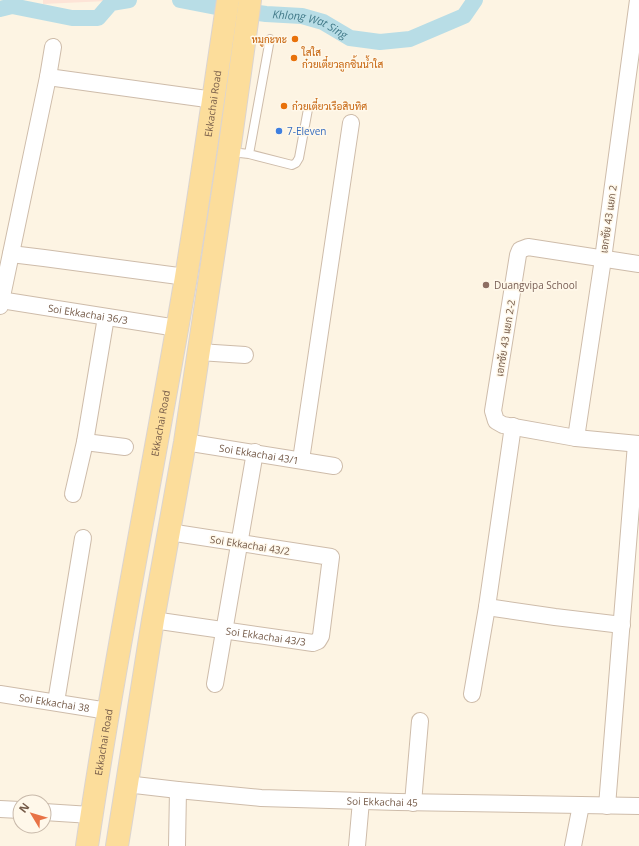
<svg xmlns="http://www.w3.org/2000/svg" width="639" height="846" viewBox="0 0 639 846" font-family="'Open Sans',Sarabun,sans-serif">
	<rect width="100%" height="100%" fill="#fdf4e3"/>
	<path fill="#fde4d7" d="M43 0H111L107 1 43 4Z"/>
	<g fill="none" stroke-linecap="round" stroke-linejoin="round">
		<g stroke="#b8dde6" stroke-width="16">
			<path id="s1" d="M180 0 216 7 266 14 302 16 323 22 350 38 380 42 410 39 464 16 475 0"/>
			<path d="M0 9 12 6 72 18H98L111 3 129 0"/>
		</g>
		<defs>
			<path id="lane" d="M231 152 249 154 292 165 296 163 299 158 308 109
				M249 154 270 39"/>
			<g id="street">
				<path d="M48 77 214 100"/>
				<path d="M11 254 44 258 186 277"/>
				<path d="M639 264 528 247 520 250 518 255 493 411 496 421 503 425 576 438 639 444"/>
				<path id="s2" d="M0 300 177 328"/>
				<path d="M0 306 48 77 53 47"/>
				<path d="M199 352 245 355"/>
				<path d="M576 438 603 259 638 0"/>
				<path d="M85 442 125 447"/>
				<path id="s3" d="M185 442 334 466"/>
				<path d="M301 460 351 123"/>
				<path d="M73 494 85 442 106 317"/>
				<path d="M487 607 555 617 622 625"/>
				<path id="s4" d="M153 620 313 643 318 641 321 636 331 557 169 532"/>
				<path d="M215 684 255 452"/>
				<path id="s5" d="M0 694 108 711"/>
				<path d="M472 694 487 607 513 426"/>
				<path d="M56 702 83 538"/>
				<path id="s6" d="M126 784 178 790 261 798 398 802 639 806"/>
				<path d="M413 803 420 721"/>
				<path d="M607 806 636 444"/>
				<path d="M0 809 20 810"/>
				<path d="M44 812 91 815"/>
				<path d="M177 846 178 790"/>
				<path d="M357 846 361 801"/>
				<path d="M573 846 581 805"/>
			</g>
			<g id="primary">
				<path id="s7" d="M87 846C115 655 154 467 186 277 201 185 214 92 228 0"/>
				<path d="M117 846 153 620 185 442 229 152 250 0"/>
			</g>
		</defs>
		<use href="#lane" stroke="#cebcaa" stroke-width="10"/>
		<use href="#street" stroke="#cebcaa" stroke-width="18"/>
		<use href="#primary" stroke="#dbd4d0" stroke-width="24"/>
		<use href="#lane" stroke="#fff" stroke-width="8"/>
		<use href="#street" stroke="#fff" stroke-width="16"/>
		<use href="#primary" stroke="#fcdd9b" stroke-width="22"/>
	</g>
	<g fill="#e8710a" stroke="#fff8ea" stroke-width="1.5">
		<circle cx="295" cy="39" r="4"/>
		<circle cx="294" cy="58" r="4"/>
		<circle cx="284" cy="106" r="4"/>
	</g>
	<circle fill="#3f7fe0" stroke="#fff8ea" stroke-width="1.5" cx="279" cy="131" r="4"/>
	<circle fill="#8d6e63" stroke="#fff8ea" stroke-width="1.5" cx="486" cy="285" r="4"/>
	<g text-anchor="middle" stroke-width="3" stroke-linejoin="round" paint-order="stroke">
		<g font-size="10" fill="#c56008" stroke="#fff8ea" text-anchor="start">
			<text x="287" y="43" text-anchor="end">หมูกะทะ</text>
			<text x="302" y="56">ใสใส<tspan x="302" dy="12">ก๋วยเตี๋ยวลูกชิ้นน้ำใส</tspan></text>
			<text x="292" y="110">ก๋วยเตี๋ยวเรือสิบทิศ</text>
		</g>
		<g font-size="10" fill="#755b49" stroke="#fff8ea">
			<text dy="4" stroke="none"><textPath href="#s7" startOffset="753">Ekkachai Road</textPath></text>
			<text transform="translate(608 219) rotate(-82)" y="4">เอกชัย 43 แยก 2</text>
			<text dy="4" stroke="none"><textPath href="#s2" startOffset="89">Soi Ekkachai 36/3</textPath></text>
			<text transform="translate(505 338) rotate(-81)" y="4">เอกชัย 43 แยก 2-2</text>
			<text dy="4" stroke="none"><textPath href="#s7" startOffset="429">Ekkachai Road</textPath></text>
			<text dy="4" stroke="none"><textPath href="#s3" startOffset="75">Soi Ekkachai 43/1</textPath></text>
			<text transform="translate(250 545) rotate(9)" y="4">Soi Ekkachai 43/2</text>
			<text dy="4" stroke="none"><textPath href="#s4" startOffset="114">Soi Ekkachai 43/3</textPath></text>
			<text dy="4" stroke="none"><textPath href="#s5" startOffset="55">Soi Ekkachai 38</textPath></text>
			<text dy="4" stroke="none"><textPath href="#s7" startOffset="105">Ekkachai Road</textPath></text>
			<text dy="4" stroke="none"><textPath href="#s6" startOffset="257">Soi Ekkachai 45</textPath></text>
		</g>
		<g font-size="10" fill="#366cbe" stroke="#fff8ea" text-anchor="start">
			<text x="287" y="135">7-Eleven</text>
		</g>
		<g font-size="10" fill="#785e54" stroke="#fff8ea" text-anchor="start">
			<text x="494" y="289">Duangvipa School</text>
		</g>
		<g font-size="11" font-style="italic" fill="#427a89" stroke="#fff8ea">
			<text dy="4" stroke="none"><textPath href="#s1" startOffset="133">Khlong Wat Sing</textPath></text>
		</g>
	</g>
	<g transform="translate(32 814) rotate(308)"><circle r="19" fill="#fff8ea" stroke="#c8b9aa"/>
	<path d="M0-3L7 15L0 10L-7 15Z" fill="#e87346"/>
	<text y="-6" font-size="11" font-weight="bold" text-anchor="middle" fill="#755b49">N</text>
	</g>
</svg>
